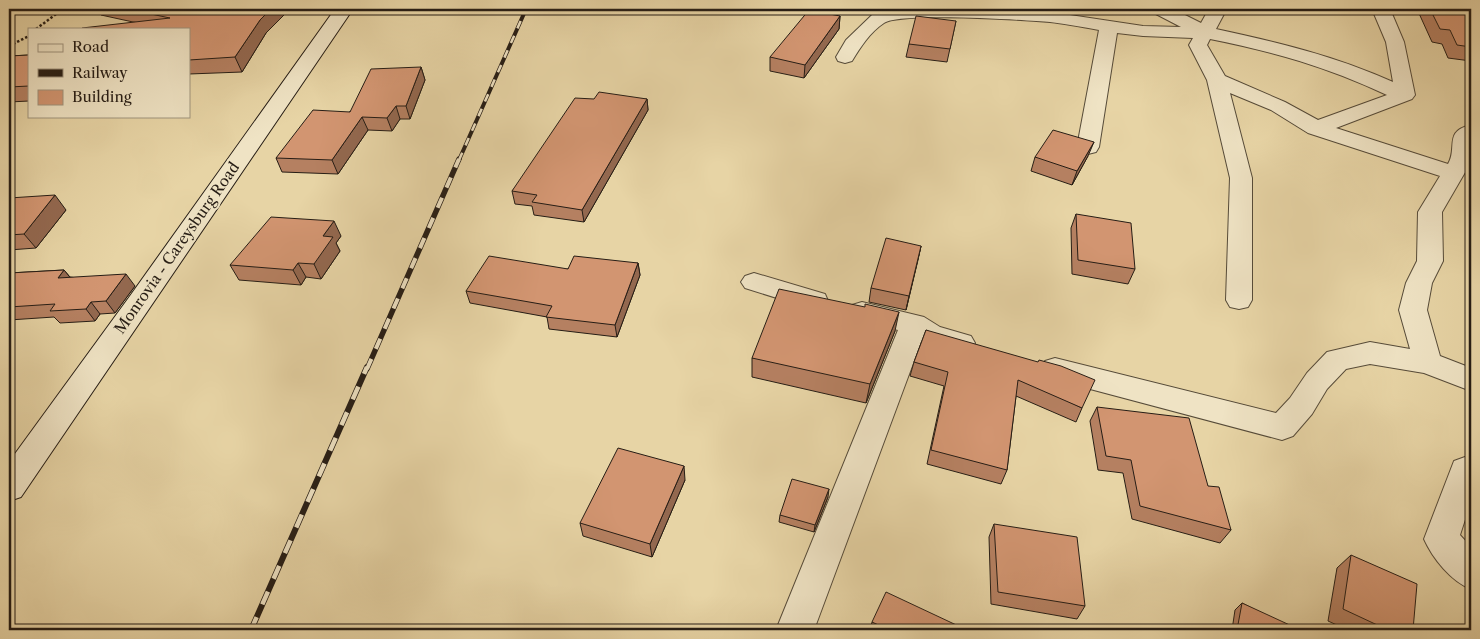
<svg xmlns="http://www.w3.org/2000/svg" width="1480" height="639" viewBox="0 0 1480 639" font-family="'Libre Caslon Text',serif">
	<rect width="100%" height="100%" fill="#e7d4a5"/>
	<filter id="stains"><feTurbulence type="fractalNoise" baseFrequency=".004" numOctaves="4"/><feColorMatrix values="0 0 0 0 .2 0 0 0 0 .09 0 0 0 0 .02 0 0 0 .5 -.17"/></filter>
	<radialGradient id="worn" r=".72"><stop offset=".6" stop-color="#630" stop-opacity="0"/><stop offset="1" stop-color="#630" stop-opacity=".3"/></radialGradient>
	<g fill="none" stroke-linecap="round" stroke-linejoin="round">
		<defs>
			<path id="street" d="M900 9H981L1050 12 1143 26 1181 27 1154 13 1151 9H1173L1201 23 1206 14 1205 9H1223L1224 14 1216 29C1277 42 1336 56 1393 82L1386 42 1372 9H1390L1404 42 1415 95 1412 99 1336 128 1448 164C1458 148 1443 131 1471 125V162L1442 212 1443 261 1432 283 1427 310 1440 356 1471 368V391L1424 373 1370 364 1346 369 1327 389 1312 414 1293 436 1282 440 1045 377 1040 369 1045 361 1055 358 1276 413 1290 398 1307 373 1327 352 1370 342 1410 349 1399 310 1406 283 1417 261 1418 212 1440 176 1308 133 1271 110 1230 93 1252 178V300L1248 307 1239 309 1230 307 1226 300 1230 178 1207 80 1189 45 1193 38 1143 36 1117 33 1099 147 1096 152 1088 154 1080 152 1077 147 1099 30C1083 27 1067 24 1050 22 1024 20 901 12 884 23 870 32 860 48 852 61L845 63 838 61 836 57 846 40 872 15ZM1210 39C1275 52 1327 67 1387 95L1318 120 1285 102 1225 76 1207 45Z
				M754 273 825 294 828 301 825 308 815 310 745 288 741 282 745 276Z
				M862 302 924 317 940 327 971 336 975 343 971 350 961 353 921 342 814 630H776L898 330 852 319 848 312 852 305Z
				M1465 457 1471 459V501L1460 535 1471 547V589C1451 581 1433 559 1424 539L1454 461Z"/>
			<path id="secondary" d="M335 9H353L21 497 9 501V462L130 296Z"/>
		</defs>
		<use href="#street" stroke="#564b39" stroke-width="2"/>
		<use href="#secondary" stroke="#261d15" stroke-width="2"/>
		<path stroke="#261d15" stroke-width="2.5" stroke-dasharray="2.5 2" stroke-linecap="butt" d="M36 29 63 9
			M9 46 29 36"/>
		<use href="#street" fill="#efe3c4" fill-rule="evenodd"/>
		<use href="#secondary" fill="#efe3c4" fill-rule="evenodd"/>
		<defs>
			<path id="rail-far2" d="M459 160 526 9"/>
			<path id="rail-far1" d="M367 369 459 159"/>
			<path id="rail" d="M251 630 367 367"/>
		</defs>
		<use href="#rail-far2" stroke="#261d15" stroke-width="4"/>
		<use href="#rail-far1" stroke="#261d15" stroke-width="5.5"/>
		<use href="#rail" stroke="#261d15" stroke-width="6"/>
		<use href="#rail-far2" stroke="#efe3c4" stroke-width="2.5" stroke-dasharray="8" stroke-linecap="butt"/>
		<use href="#rail-far1" stroke="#efe3c4" stroke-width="4" stroke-dasharray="11" stroke-linecap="butt"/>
		<use href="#rail" stroke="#efe3c4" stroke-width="4.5" stroke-dasharray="14" stroke-linecap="butt"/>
	</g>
	<path fill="#b58061" stroke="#261d15" d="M81 9H290L266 33 242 72 189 74V29L133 22 101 15 99 13Z
		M1417 9H1471V61L1448 58 1442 44 1432 42Z
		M840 16 839 29 804 78 770 71V57Z
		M956 21 947 62 906 57 909 44Z
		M29 55V101L9 102V56Z
		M421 67 425 80 410 119H400L392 131 368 130 338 174 282 172 276 158Z
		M594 99H647L648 110 584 222 534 215 532 206 515 204 512 191Z
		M1088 156 1072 185 1031 171 1035 157Z
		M9 198 66 210 36 248 9 250Z
		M1076 214 1135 269 1128 284 1072 274 1071 228Z
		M341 236 336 243 340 251 321 279 306 277 301 285 239 280 230 265Z
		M921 246 906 310 869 302 871 288Z
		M638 263 640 275 617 337 549 329 547 317 470 303 466 291 568 269Z
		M64 270 70 277 135 286 115 313 100 314 95 321 60 323 54 317 9 320V273Z
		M926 330 1082 408 1076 422 1016 396 1007 470 1001 484 927 464 944 386 910 376 914 362Z
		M895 331 866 403 752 377V358Z
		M1097 407 1208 486 1231 530 1220 543 1132 519 1123 473 1098 470 1090 421Z
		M685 480 652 557 583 536 580 523Z
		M828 497 814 532 779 522 780 515Z
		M994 524 1085 606 1077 619 991 604 989 537Z
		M1351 555 1413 630H1348L1328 621 1337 568Z
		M1242 603 1294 630H1232L1235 610Z
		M872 622 967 630H870Z"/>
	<path fill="#93684f" stroke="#261d15" d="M271 9H290L266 33 242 72 235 57 260 20Z
		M840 16 839 29 804 78 805 65Z
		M421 67 425 80 410 119 406 106Z
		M647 99 648 110 584 222 582 210Z
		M396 106 400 119 392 131 387 118Z
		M362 117 368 130 338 174 332 160Z
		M1094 142 1088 156 1072 185 1077 171Z
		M55 195 66 210 36 248 24 234Z
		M334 221 341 236 336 243 340 251 321 279 314 264 323 236Z
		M921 246 918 260 906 310 909 296Z
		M298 263 306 277 301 285 293 270Z
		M638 263 640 275 617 337 615 325Z
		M64 270 73 281 58 278Z
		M126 274 135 286 115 313 106 301Z
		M91 302 100 314 95 321 86 309Z
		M899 312 895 331 866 403 870 384Z
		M684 466 685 480 652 557 650 544Z
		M829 489 828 497 814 532 815 525Z"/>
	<path fill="#d29571" stroke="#261d15" d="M127 9H271L260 20 235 57 189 60V29H82V28L170 18Z
		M1430 9H1471V47L1457 45 1450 30 1440 29Z
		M809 10 840 16 805 65 770 57Z
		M916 16 956 21 950 49 909 44Z
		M29 55V86L9 87V56Z
		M421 67 406 106H396L387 118 362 117 332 160 276 158 313 110 350 112 371 69Z
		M599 92 647 99 582 210 532 202 537 195 512 191 575 98 594 99Z
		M1053 130 1094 142 1077 171 1035 157Z
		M55 195 24 234 9 235V198Z
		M1076 214 1131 223 1135 269 1078 260Z
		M271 217 334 221 323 236 333 237 314 264 298 263 293 270 230 265Z
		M886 238 921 246 909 296 871 288Z
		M489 256 568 269 574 256 638 263 615 325 546 317 552 306 466 291Z
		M64 270 58 278 126 274 106 301 91 302 86 309 50 311 55 304 9 307V273Z
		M779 289 865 307V304L899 312 870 384 752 358Z
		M926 330 1038 362 1039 360 1061 366 1095 380 1082 408 1018 380 1007 470 931 450 948 372 914 362Z
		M1097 407 1189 418 1208 486 1219 487 1231 530 1140 506 1131 460 1106 456Z
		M618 448 684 466 650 544 580 523Z
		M792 479 829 489 815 525 780 515Z
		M994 524 1077 537 1085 606 998 592Z
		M1351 555 1417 584 1413 630H1388L1343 609Z
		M886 592 967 630H889L872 622Z
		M1242 603 1294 627V630H1237Z"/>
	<g text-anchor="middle" stroke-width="4" stroke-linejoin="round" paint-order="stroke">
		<g font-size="15" fill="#261d15" stroke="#efe3c4">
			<text transform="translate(177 248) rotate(-55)" y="5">Monrovia - Careysburg Road</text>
		</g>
	</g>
	<rect width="1480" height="639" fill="none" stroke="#e7d4a5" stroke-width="30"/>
	<rect x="10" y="10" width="1460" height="619" fill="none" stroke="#261d15" stroke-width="2.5"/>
	<rect x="15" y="15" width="1450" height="609" fill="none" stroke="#261d15"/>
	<rect x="28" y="28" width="162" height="90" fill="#efe3c4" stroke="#9f947e"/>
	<rect x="38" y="44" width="25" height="8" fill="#efe3c4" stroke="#9f947e"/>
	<text x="72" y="52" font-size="15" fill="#261d15">Road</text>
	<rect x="38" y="69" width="25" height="8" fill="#261d15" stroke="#9f947e"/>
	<text x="72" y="78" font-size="15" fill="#261d15">Railway</text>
	<rect x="38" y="90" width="25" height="15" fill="#d29571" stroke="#9f947e"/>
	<text x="72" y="102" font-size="15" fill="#261d15">Building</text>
	<rect width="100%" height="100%" filter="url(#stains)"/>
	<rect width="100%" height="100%" fill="url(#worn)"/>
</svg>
